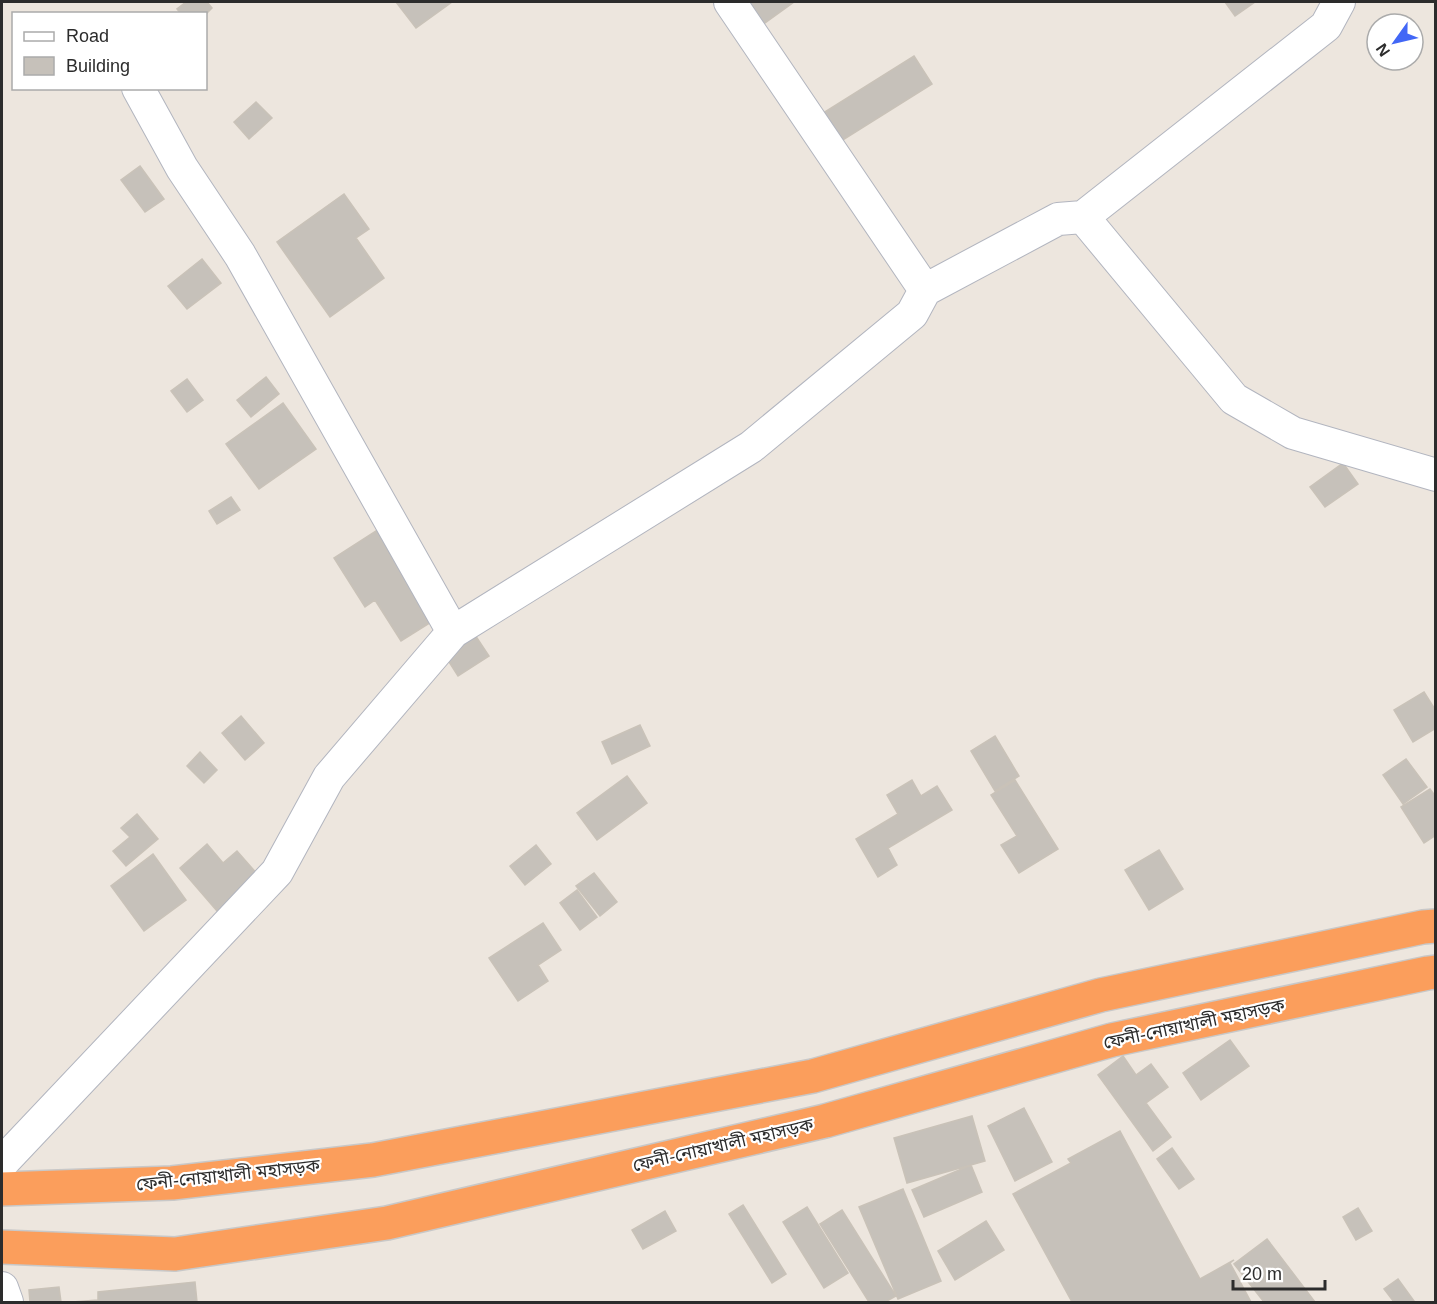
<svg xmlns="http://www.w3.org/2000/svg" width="1437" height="1304" viewBox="0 0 1437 1304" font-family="Arial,'Noto Sans Bengali',sans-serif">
	<rect width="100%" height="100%" fill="#ede6de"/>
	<path fill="#c6c1ba" stroke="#c9c2b8" stroke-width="1.5" d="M186 2H207L212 8 206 14H181L177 9Z
		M396 2H452L416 28Z
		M744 2H794L762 25Z
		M1225 2H1255L1235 16Z
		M914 56 932 84 838 143 820 115Z
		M256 102 272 118 249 139 234 122Z
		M140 166 164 199 145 212 121 180Z
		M344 194 369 229 356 238 384 278 330 317 277 242Z
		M202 259 221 283 187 309 168 286Z
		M266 377 279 394 251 417 237 400Z
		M187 379 203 400 187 412 171 391Z
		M283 403 316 449 259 489 226 444Z
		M1343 463 1358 484 1325 507 1310 487Z
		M231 497 240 510 217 524 209 511Z
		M379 529 436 619 401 641 375 600 365 607 334 558Z
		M475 635 489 656 458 676 444 654Z
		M1424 692 1436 711V728L1413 742 1394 710Z
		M241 716 264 743 245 760 222 733Z
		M640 725 650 746 612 764 602 742Z
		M995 736 1019 776 995 791 971 751Z
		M200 752 217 770 204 783 187 766Z
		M1406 759 1427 787 1403 804 1383 775Z
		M627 776 647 803 597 840 577 813Z
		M912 780 921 796 937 786 952 810 888 848 897 865 878 877 856 839 898 814 887 795Z
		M1015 780 1058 849 1019 873 1001 845 1017 836 991 795Z
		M1430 789 1436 797V835L1424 843 1401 807Z
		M137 814 158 839 126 866 113 851 130 837 121 828Z
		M207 844 223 863 237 851 259 876 217 911 180 868Z
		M536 845 551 864 525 885 510 866Z
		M1159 850 1183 889 1149 910 1125 870Z
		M153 854 186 900 144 931 111 886Z
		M594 873 617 902 600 916 576 886Z
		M577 890 597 917 580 930 560 903Z
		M543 923 561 950 538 965 548 981 518 1001 489 958Z
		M1230 1040 1249 1066 1201 1100 1183 1073Z
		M1123 1056 1136 1075 1151 1064 1168 1087 1146 1103 1171 1137 1153 1151 1098 1075Z
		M1024 1108 1052 1162 1015 1181 988 1126Z
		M972 1116 985 1161 907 1183 894 1138Z
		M1120 1131 1200 1279 1234 1260 1230 1263 1251 1302H1072L1013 1194 1071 1163 1068 1159Z
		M1172 1148 1194 1179 1179 1189 1157 1159Z
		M971 1165 982 1192 924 1217 912 1190Z
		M903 1189 941 1281 898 1299 859 1207Z
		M743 1205 786 1274 772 1283 729 1214Z
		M807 1207 848 1273 824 1288 783 1222Z
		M1358 1208 1372 1231 1356 1240 1343 1217Z
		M842 1210 896 1296 885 1302H869L820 1224Z
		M665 1211 676 1231 643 1249 632 1230Z
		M986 1221 1004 1250 955 1280 938 1251Z
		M1267 1239 1315 1302H1264L1234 1264Z
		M1398 1279 1414 1301 1412 1302H1394L1384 1289Z
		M195 1282 197 1302H72L98 1300V1292Z
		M59 1287 61 1302H30L29 1290Z"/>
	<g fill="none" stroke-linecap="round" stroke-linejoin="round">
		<defs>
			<path id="street" d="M730 2 925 290
				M138 88 182 168 240 255 453 632
				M1083 217 1234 399 1293 433 1436 475
				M2 1163 277 872 329 777 453 632 751 447 912 314 925 290 1058 219 1083 217 1326 26 1339 2
				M2 1288 7 1302"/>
			<path id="highway" d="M2 1189 172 1183 373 1160 813 1076 1101 995 1423 927 1436 926
				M2 1247 175 1254 387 1223 825 1121 1112 1040 1428 973 1436 972"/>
		</defs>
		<use href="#street" stroke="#b2b5bf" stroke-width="34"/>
		<use href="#highway" stroke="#c8c8c8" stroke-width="36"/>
		<use href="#street" stroke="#fff" stroke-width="32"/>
		<use href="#highway" stroke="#fb9e5c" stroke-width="33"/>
	</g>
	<g text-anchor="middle" stroke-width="4.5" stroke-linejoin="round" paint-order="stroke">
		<g font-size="18" fill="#2c2c2c" stroke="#fff">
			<text transform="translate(1194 1024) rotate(-12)" y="6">ফেনী-নোয়াখালী মহাসড়ক</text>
			<text transform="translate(723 1145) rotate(-13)" y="6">ফেনী-নোয়াখালী মহাসড়ক</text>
			<text transform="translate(228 1175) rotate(-6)" y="6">ফেনী-নোয়াখালী মহাসড়ক</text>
		</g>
	</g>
	<rect width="1437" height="1304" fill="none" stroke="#2c2c2c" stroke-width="6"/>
	<rect x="12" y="12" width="195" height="78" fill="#ffffff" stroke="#ababab" stroke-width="1.5"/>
	<rect x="24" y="32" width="30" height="9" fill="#ffffff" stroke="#ababab" stroke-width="1.5"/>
	<text x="66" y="42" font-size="18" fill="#2c2c2c">Road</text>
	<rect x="24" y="57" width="30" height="18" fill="#c6c1ba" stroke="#ababab" stroke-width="1.5"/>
	<text x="66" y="72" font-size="18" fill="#2c2c2c">Building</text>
	<g transform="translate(1395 42) rotate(236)"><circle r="28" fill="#ffffff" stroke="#ababab" stroke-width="1.5"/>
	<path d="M0-4.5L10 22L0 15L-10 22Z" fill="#4267f6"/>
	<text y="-9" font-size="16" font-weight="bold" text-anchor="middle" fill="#2c2c2c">N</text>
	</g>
	<path d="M1233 1280v9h92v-9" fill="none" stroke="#2c2c2c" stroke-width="3"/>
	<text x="1242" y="1280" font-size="18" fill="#2c2c2c" stroke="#ffffff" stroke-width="4.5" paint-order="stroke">20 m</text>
</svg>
